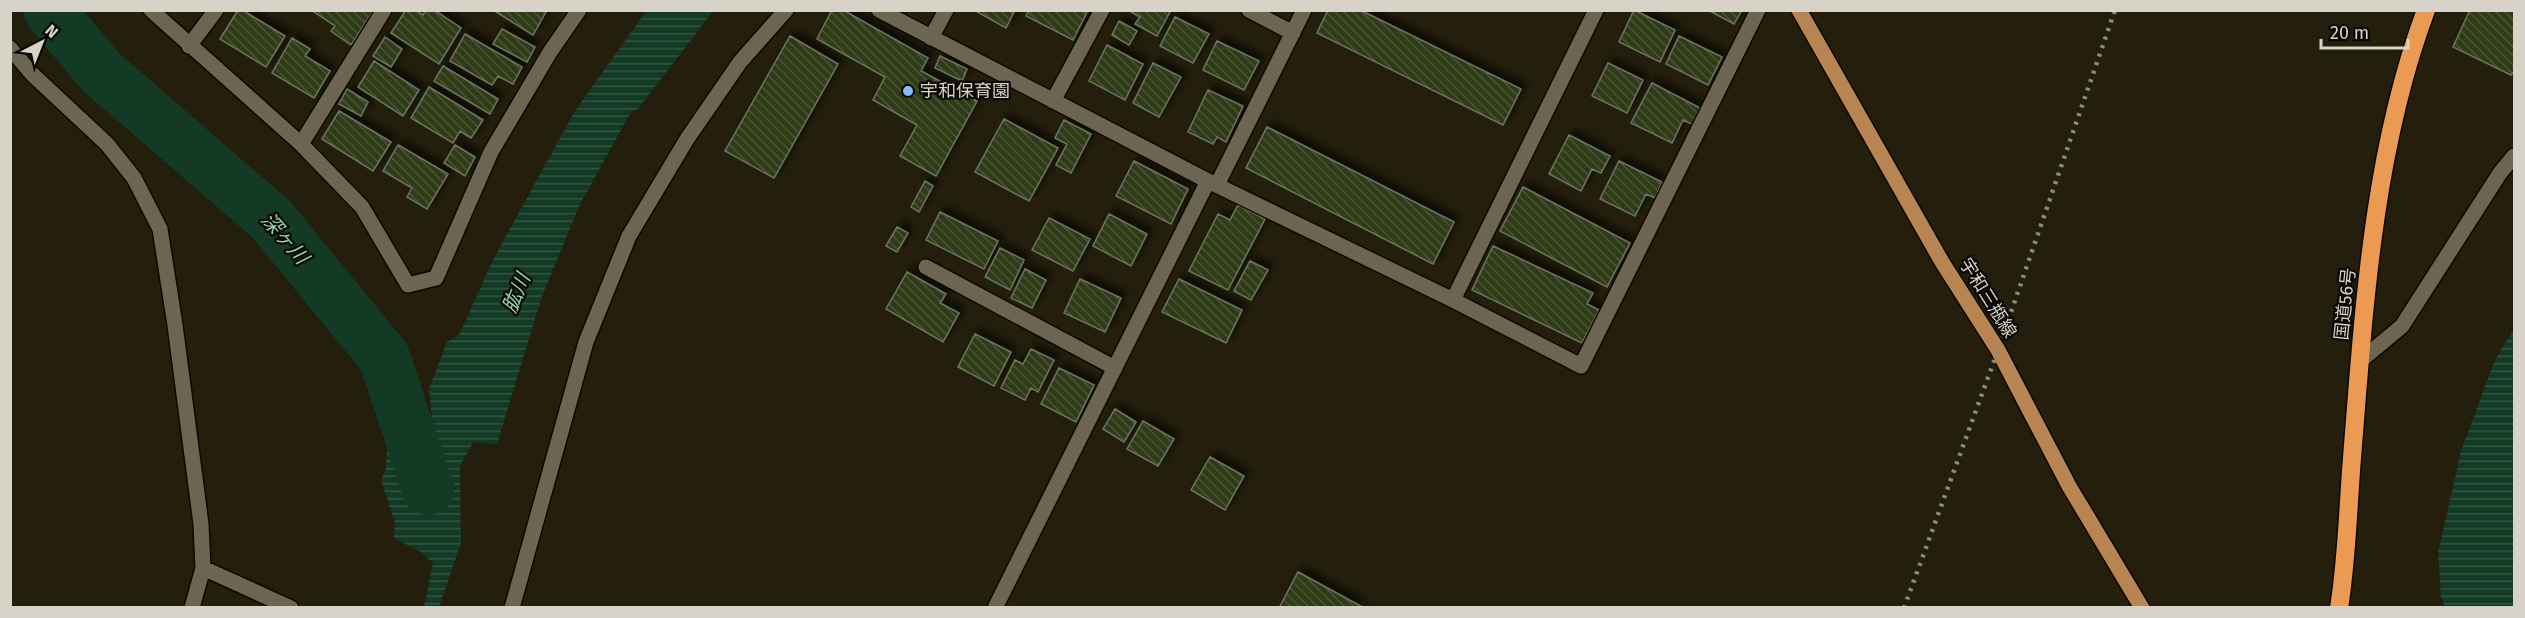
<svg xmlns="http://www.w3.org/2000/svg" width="2525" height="618" viewBox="0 0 2525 618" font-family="'Fira Sans','Noto Sans JP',sans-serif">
	<defs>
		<pattern id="water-rules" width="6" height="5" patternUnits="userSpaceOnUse" patternTransform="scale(1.5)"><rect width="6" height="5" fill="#123a25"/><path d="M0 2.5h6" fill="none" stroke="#345643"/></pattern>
		<pattern id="building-back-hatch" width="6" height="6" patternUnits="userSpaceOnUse" patternTransform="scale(1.5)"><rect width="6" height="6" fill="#2e3a15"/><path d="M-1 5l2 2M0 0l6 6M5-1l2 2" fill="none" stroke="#4c5636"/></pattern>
		<filter id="shadow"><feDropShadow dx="5.5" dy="-5.5" stdDeviation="3" flood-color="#0009"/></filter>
	</defs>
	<rect width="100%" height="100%" fill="#241f0c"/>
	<path fill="url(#water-rules)" d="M647 10 713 11 638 109 631 112 580 204 542 296 497 444 473 442 460 466 461 543 439 607H424L433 563 421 552 394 538 395 523 381 480 386 469 387 443 422 404 432 417 429 389 447 342 459 335 494 258 575 111Z
		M2514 329V607H2445L2441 597 2438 553 2461 451 2495 360Z"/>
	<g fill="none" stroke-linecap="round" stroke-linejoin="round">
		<path stroke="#123a25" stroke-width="52" d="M49 10 101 72 271 219 384 357 428 489"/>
	</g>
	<path fill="url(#building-back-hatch)" stroke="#6c745f" stroke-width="1.5" filter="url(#shadow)" d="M238 10H242L285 36 266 67 220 39Z
		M311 10H374L351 45 331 31 335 26Z
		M406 10H416L423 15 426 10H434L461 28 439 64 391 33Z
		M493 10H547L533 35Z
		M832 10H843L928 58 921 71 977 101 936 176 900 156 917 125 873 100 885 77 817 39Z
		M974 10H1015L1006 28Z
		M1029 10H1088L1073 40 1026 16Z
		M1128 10H1171L1157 36 1135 24 1140 17Z
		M1328 10H1360L1521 89 1503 125 1317 33Z
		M1634 10 1675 30 1660 62 1619 42Z
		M1708 10H1742L1734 24Z
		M2470 10H2514V72L2511 75 2453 47Z
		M1175 17 1209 34 1193 63 1160 46Z
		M1119 21 1137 31 1129 45 1112 35Z
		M502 29 535 47 527 62 493 44Z
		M465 34 522 67 513 84 498 76 492 85 450 61Z
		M790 36 838 64 774 178 725 151Z
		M1679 36 1722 57 1708 85 1666 64Z
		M385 37 402 49 391 67 373 56Z
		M292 38 310 49 305 56 330 71 314 98 272 73Z
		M1217 41 1259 61 1244 90 1203 70Z
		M1107 45 1143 64 1125 100 1089 81Z
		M940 56 967 69 962 81 935 68Z
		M374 61 419 90 403 116 358 87Z
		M1153 63 1181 77 1159 117 1133 103Z
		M1608 63 1643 80 1627 113 1592 96Z
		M443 66 498 99 490 114 434 81Z
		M1652 83 1700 108 1692 124 1683 120 1672 143 1631 123Z
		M429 87 483 120 471 138 460 131 453 143 411 118Z
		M347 89 368 102 361 116 339 104Z
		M1208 90 1243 106 1226 142 1217 137 1213 144 1188 132Z
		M339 111 391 142 373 171 322 139Z
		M1004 119 1058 148 1029 201 975 172Z
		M1064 120 1091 134 1071 173 1056 165 1067 144 1055 138Z
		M1267 127 1454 222 1433 264 1246 168Z
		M1569 135 1610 156 1601 173 1592 169 1581 191 1549 174Z
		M398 145 448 174 427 209 407 197 412 188 383 171Z
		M455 145 475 157 465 176 444 163Z
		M1134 161 1188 189 1171 224 1116 196Z
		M1619 161 1662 182 1655 198 1646 194 1635 216 1600 199Z
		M925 181 933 186 919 212 911 207Z
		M1523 187 1630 243 1607 287 1500 231Z
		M1238 205 1265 219 1228 290 1189 271 1218 214 1230 220Z
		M940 212 998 241 984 269 926 240Z
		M1109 214 1147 234 1131 266 1093 246Z
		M1049 218 1090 239 1073 271 1032 250Z
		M897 227 908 233 897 252 886 246Z
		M1493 246 1593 293 1587 304 1599 310 1582 343 1472 290Z
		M1000 248 1024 260 1010 290 985 277Z
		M1250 261 1268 270 1251 300 1234 291Z
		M1025 269 1046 280 1032 308 1011 298Z
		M907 272 946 294 940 303 959 313 943 342 886 309Z
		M1080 279 1121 298 1105 332 1064 313Z
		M1179 279 1242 310 1226 343 1162 312Z
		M975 334 1011 352 994 386 958 367Z
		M1031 349 1054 360 1038 392 1031 388 1025 400 1001 388 1015 360 1023 364Z
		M1059 368 1094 385 1076 422 1041 404Z
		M1115 409 1136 422 1124 442 1103 429Z
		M1143 421 1174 439 1158 466 1127 449Z
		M1210 457 1244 476 1225 510 1191 490Z
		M1298 572 1364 608H1279Z"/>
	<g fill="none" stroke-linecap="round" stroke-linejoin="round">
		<defs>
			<path id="street" d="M151 10 301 144 362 207 408 285 436 278 491 152 550 52 579 10
				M879 10 1208 181 1453 300 1581 366 1758 10
				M1249 10 1293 33
				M931 38 946 10
				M189 46 216 10
				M10 48 32 74 107 144 134 178 160 229 175 325 201 524 203 568 192 608
				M1053 101 1102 10
				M301 144 384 10
				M1217 185 1304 10
				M926 267 1115 368
				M1453 300 1596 10
				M2360 361 2402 326 2500 173 2514 156
				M203 568 291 608
				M512 608 586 342 629 236 687 139 740 62 786 10
				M995 608 1208 181"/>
			<path id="primary" d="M1799 10 1942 262 1998 350 2069 486 2142 608"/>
			<path id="highway" d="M2339 608C2347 559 2348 507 2352 458 2364 308 2373 152 2426 10"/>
		</defs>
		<use href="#street" stroke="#0e0800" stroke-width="18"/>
		<use href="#primary" stroke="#0e0800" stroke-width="18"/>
		<use href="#highway" stroke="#0e0800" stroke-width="21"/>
		<use href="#street" stroke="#6c6551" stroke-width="15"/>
		<use href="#primary" stroke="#b88552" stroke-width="15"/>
		<use href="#highway" stroke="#ea9a53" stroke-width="18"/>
		<path stroke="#8e8a7c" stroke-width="4.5" stroke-dasharray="3 6" stroke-linecap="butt" d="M1904 608 1998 350 2115 10"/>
	</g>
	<circle fill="#84bcfb" stroke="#0b0903" stroke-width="2" cx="908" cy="91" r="6"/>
	<g text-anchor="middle" stroke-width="4.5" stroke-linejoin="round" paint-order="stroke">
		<g font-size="18" fill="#d7d3c8" stroke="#0b0903" text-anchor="start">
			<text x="920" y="97">宇和保育園</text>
		</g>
		<g font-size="18" fill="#d7d3c8" stroke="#0b0903">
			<text transform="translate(1988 298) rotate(58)" y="6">宇和三瓶線</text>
			<text transform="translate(2345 304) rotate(-84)" y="6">国道56号</text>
		</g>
		<g font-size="20" font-style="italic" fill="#93d6ac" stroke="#0b0903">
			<text transform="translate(285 238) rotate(49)" y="7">深ヶ川</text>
			<text transform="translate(516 293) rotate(-67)" y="7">肱川</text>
		</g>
	</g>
	<rect width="2525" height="618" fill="none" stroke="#d7d3c8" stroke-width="24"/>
	<g transform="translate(42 42) rotate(42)" stroke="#0b0903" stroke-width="4.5" paint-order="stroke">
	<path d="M0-4.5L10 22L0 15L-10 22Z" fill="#d7d3c8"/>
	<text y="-9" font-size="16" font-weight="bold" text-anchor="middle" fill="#d7d3c8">N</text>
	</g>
	<path d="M2321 39v9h87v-9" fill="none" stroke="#d7d3c8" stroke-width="3"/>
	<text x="2330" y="39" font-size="18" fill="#d7d3c8" stroke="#0b0903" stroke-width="4.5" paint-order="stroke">20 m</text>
</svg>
